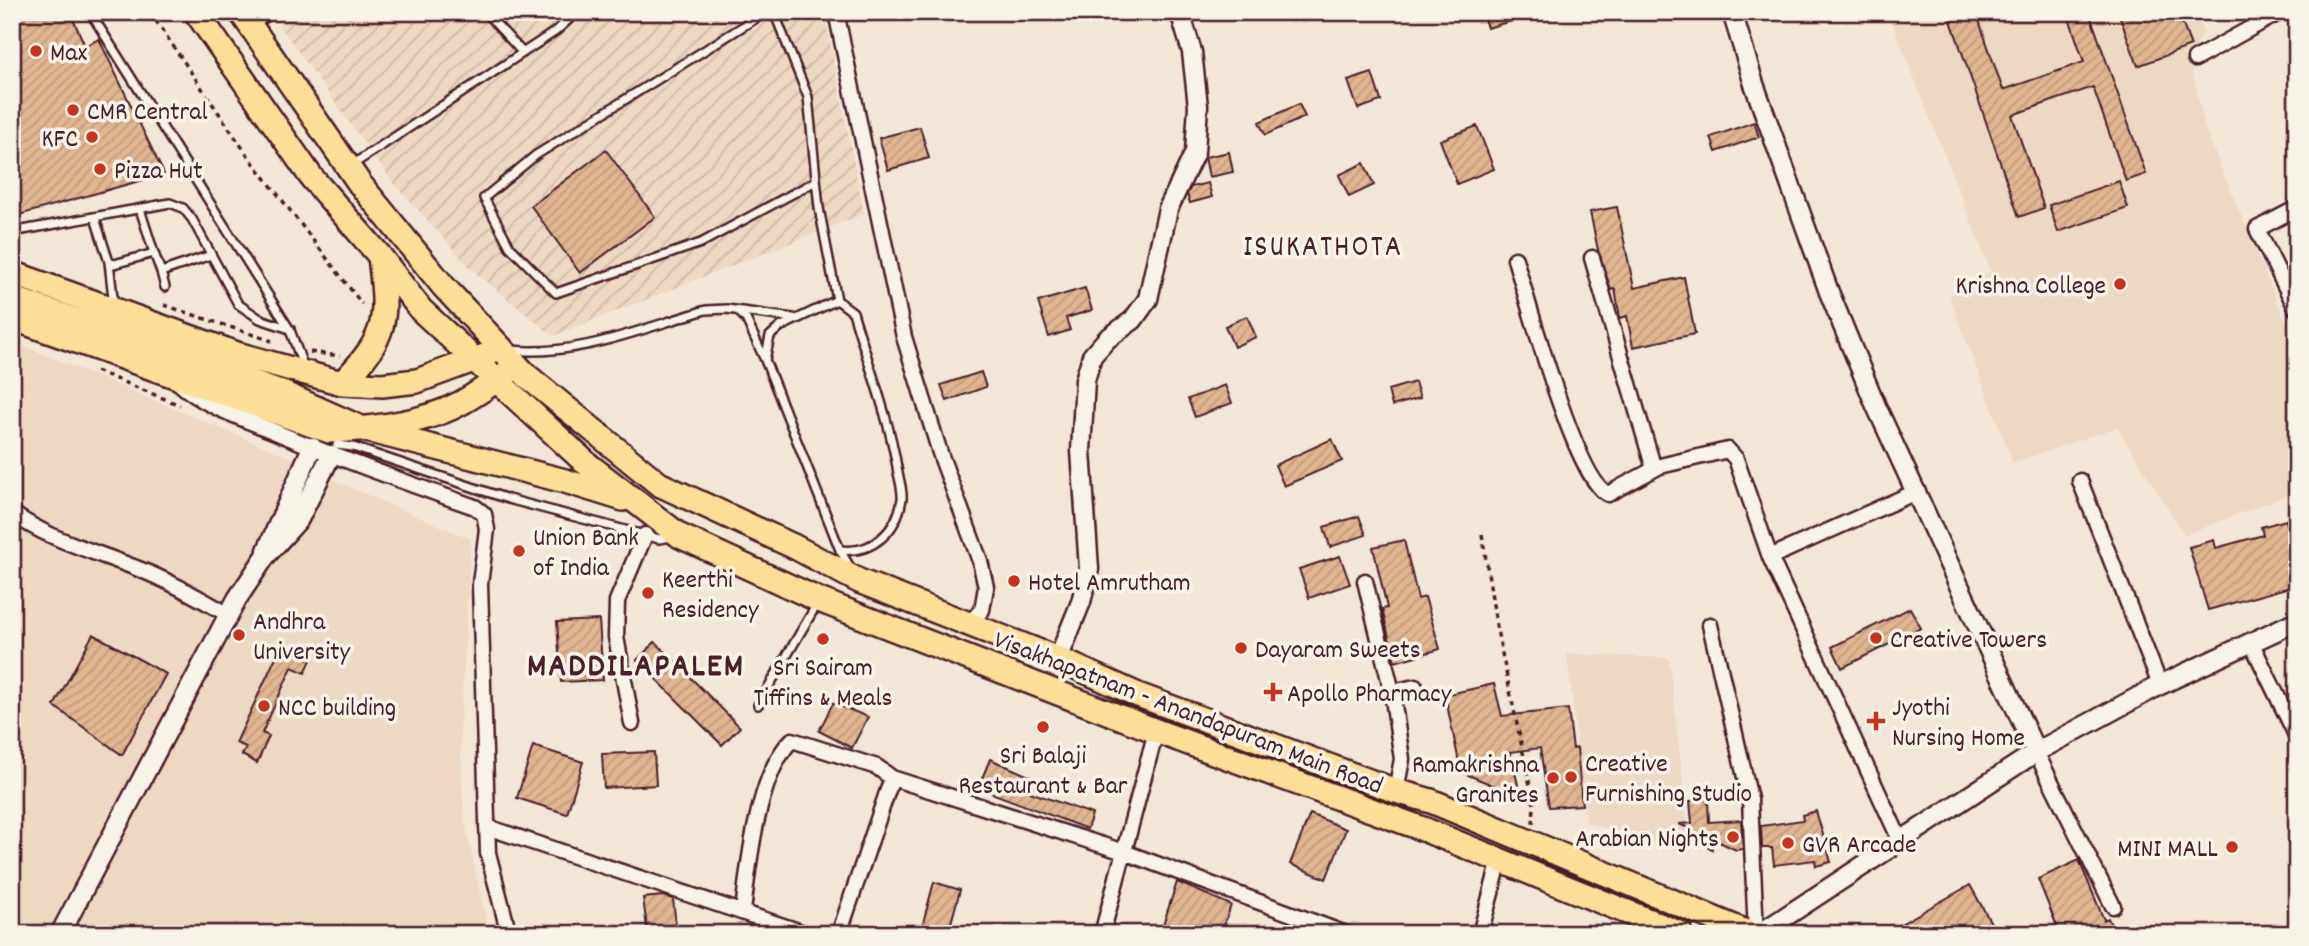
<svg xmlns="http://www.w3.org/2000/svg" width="2309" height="946" viewBox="0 0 2309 946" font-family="Dekko,sans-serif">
	<defs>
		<pattern id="industrial-furrows" width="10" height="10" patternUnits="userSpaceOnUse" patternTransform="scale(1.75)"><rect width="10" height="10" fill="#edd8c1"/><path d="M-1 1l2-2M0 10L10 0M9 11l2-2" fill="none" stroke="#cdb9a6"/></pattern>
		<pattern id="building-hatch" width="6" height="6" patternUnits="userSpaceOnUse" patternTransform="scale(1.75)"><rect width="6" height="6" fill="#e0b590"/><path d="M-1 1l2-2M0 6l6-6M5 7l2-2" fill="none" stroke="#c29b7c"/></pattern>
	</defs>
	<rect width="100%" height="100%" fill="#f2e7d6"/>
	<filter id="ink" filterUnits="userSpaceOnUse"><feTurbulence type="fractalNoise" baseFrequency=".0143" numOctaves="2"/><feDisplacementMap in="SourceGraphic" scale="14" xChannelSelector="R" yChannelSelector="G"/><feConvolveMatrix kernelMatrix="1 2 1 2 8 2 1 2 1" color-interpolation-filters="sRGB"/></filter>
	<g filter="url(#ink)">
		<path fill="#edd8c1" d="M1888 12H2195L2204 33 2189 58 2206 132 2297 349V491L2185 535 2117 427 2013 463 1949 296 1991 272Z
			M12 341 289 457 330 479 471 539 460 732 464 819 489 934H12Z
			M1567 654 1669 658 1691 854 1586 822Z"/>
		<path fill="url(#industrial-furrows)" d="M297 12H824L864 214 553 336 471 269 392 181 278 24Z"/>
		<path fill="url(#building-hatch)" stroke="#4a1f2b" stroke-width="2" d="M12 12H70L85 46 99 39 164 174 12 217Z
			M1482 12H1528L1529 16 1487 28Z
			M1948 12H1976L2003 90 2084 62 2067 12H2089L2146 174 2126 181 2093 87 2012 115 2044 208 2019 217Z
			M2118 12H2178L2191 46 2138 66Z
			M1372 73 1381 101 1358 109 1348 81Z
			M1299 104 1305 117 1265 135 1259 122Z
			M1754 122 1759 137 1716 152 1711 137Z
			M1477 126 1494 169 1457 184 1440 140Z
			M920 127 929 158 888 170 879 138Z
			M606 150 655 217 580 273 531 206Z
			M1229 152 1233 172 1209 177 1205 157Z
			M1364 163 1374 185 1349 197 1339 175Z
			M2119 181 2128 208 2058 232 2049 205Z
			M1208 183 1212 197 1190 203 1187 194 1191 187Z
			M1617 207 1634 288 1684 277 1695 334 1633 347 1627 316 1620 318 1615 289 1611 290 1598 250 1590 212Z
			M1085 288 1092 310 1066 318 1070 330 1049 337 1038 302Z
			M1247 316 1256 337 1234 347 1225 326Z
			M981 372 986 387 947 401 941 385Z
			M1415 382 1420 398 1392 406 1388 390Z
			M1225 385 1232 403 1195 417 1188 399Z
			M1332 439 1342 461 1284 486 1275 465Z
			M1359 516 1366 535 1330 547 1324 527Z
			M2286 520 2297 560V585L2208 610 2189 547 2214 540 2216 548 2263 535 2261 527Z
			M1404 540 1418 599 1425 597 1440 649 1395 662 1382 609 1387 608 1373 547Z
			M1340 556 1350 584 1309 598 1299 569Z
			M1910 608 1921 628 1842 668 1832 647Z
			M599 620 603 680 561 682 557 622Z
			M93 634 166 674 122 755 54 706Z
			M655 642 740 727 722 745 637 660Z
			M281 646 311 660 305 673 292 667 262 733 269 736 257 763 242 755 246 747 236 743Z
			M1494 684 1502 716 1568 709 1573 749 1577 748 1582 805 1549 807 1540 748 1510 752 1521 797 1461 772 1445 695Z
			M833 703 868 717 852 748 819 731Z
			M533 746 583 762 567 814 517 798Z
			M654 752 656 785 604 788 602 754Z
			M990 759 1036 779 1030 792 1092 814 1087 829 978 788Z
			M1708 800 1709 822 1741 820 1743 849 1736 850 1711 838 1712 849 1693 837V830L1679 824 1692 823 1690 801Z
			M1816 811 1831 862 1816 866 1815 860 1774 865 1772 848H1762L1761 826 1803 820 1802 815Z
			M1310 814 1346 829 1326 879 1290 864Z
			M2079 860 2104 920 2108 918 2115 934H2060L2038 879Z
			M934 882 960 890 948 934H920Z
			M1177 882 1231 905 1221 934H1160Z
			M1970 885 1991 923 1972 934H1883Z
			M663 896 673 899 676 925 647 928 643 898Z"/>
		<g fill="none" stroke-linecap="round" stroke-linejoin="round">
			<defs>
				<path id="service" d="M90 12 290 330 304 368
					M485 12 523 53
					M766 12 536 155 484 198 510 247 556 293 701 243 816 181
					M774 12 808 97 819 208 837 300
					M352 165 556 31 577 12
					M140 209 154 253
					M95 218 109 262 114 264 154 253 161 272 211 255
					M12 232 170 203 183 208 192 219 238 304 260 319 290 329
					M109 262 114 307
					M161 272 165 287
					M739 312 746 319 765 360 840 550 851 569
					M511 350C577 357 643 328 706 310L727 309 793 318
					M765 360 770 336 780 327 837 300 853 312C868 364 888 414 897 467 898 476 903 489 902 499 897 532 872 554 840 550
					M337 445 353 447 508 499 659 539 672 537
					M758 705 817 604"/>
				<path id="minor" d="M836 12 904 337 941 456 980 561 986 587 982 610 966 626
					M249 23 268 12
					M2195 59 2280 12
					M2297 208 2257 229 2297 310
					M1592 258 1654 469
					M1515 259C1527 298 1576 481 1608 494L1660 466 1728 450 1736 459 1770 557
					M178 382C204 406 242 418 273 431 340 459 407 483 475 507L484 514 487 529 480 584 488 853 509 934
					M2080 481 2160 685
					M12 513C49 540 94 551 136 568 168 580 199 598 229 615
					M1365 581 1392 692
					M1710 625 1750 799 1756 934
					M2251 642 2297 737
					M632 723 616 637 617 601 645 535
					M2036 752 2113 906
					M1396 791 1402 759 1392 692 1415 687
					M487 827 807 934
					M1900 840 1770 557 1918 491
					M743 912C748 866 758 772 792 740L877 767 892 778 1124 852 1346 934
					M839 934 892 778
					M1102 934 1156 731
					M1480 934 1500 860"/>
				<path id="tertiary" d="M1732 12 1754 84 1829 292 1876 406 2036 752 1759 934
					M267 550 312 447
					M1058 659 1081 602 1089 569 1081 451 1085 380 1092 356 1107 339 1133 320 1148 299 1168 209 1195 152 1198 106 1192 52 1180 12
					M2036 752 2160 685 2297 621
					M60 934 237 599 265 557 299 519 331 455"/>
				<path id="primary" d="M196 12 312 178 379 255 421 310 586 463 680 536 819 600 1156 731 1423 829 1681 934
					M241 12 360 184 444 287 527 376 659 484 795 547 859 581 1058 659 1138 695 1396 791 1431 801 1751 934
					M12 273 237 354 342 383 382 385 417 381 487 355
					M12 298 278 391 363 429 565 481 623 499
					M12 318 329 431C370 429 420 424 457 405 475 396 492 383 508 372
					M342 383C388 336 388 320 380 257"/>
			</defs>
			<use href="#service" stroke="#4a1f2b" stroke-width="12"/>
			<use href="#minor" stroke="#4a1f2b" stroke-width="19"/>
			<use href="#tertiary" stroke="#4a1f2b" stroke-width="23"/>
			<use href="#primary" stroke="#4a1f2b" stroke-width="28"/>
			<path stroke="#4a1f2b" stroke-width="3.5" stroke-dasharray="5 5" stroke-linecap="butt" d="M150 12 246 153 362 304
				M164 305 272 341
				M310 352 340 356
				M96 371 180 405
				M1482 534 1497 630 1534 804 1533 824"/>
			<use href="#service" stroke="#f7f3e8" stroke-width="7"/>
			<use href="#minor" stroke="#f7f3e8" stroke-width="14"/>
			<use href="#tertiary" stroke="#f7f3e8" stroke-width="18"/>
			<use href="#primary" stroke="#fdde96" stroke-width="23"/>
		</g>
	</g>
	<g fill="#c8321e" stroke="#f7f3e8" stroke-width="2.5">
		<circle cx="36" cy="51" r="7"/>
		<circle cx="73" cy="110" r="7"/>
		<circle cx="92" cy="137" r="7"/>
		<circle cx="100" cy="169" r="7"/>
		<circle cx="2120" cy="284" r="7"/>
		<circle cx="519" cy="551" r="7"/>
		<circle cx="1014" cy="581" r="7"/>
		<circle cx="648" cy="593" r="7"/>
		<circle cx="239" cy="635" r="7"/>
		<circle cx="1876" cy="638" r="7"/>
		<circle cx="823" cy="639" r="7"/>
		<circle cx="1241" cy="648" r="7"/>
		<path d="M1269.5 681.5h7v7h7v7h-7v7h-7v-7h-7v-7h7z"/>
		<circle cx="264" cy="706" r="7"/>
		<path d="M1872.5 710.5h7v7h7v7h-7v7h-7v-7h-7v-7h7z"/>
		<circle cx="1043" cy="727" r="7"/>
		<circle cx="1571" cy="777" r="7"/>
		<circle cx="1553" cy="778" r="7"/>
		<circle cx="1733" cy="837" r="7"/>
		<circle cx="1788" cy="843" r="7"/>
		<circle cx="2232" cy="847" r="7"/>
	</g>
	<g text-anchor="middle" stroke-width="7" stroke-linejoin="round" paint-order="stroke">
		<g font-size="26" fill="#4a1f2b" stroke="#f7f3e8" text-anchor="start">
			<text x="50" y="60">Max</text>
			<text x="87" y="119">CMR Central</text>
			<text x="78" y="146" text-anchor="end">KFC</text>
			<text x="114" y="178">Pizza Hut</text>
			<text x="2106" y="293" text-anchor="end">Krishna College</text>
			<text x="533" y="545">Union Bank<tspan x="533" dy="30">of India</tspan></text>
			<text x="662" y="587">Keerthi<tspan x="662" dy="30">Residency</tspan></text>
			<text x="1028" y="590">Hotel Amrutham</text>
			<text x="253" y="629">Andhra<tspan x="253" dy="30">University</tspan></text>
			<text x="1890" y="647">Creative Towers</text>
			<text x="1255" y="657">Dayaram Sweets</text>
			<text x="823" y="675" text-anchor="middle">Sri Sairam<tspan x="823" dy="30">Tiffins &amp; Meals</tspan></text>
			<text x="1287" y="701">Apollo Pharmacy</text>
			<text x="278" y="715">NCC building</text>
			<text x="1892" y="715">Jyothi<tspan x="1892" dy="30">Nursing Home</tspan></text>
			<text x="1043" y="763" text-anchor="middle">Sri Balaji<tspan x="1043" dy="30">Restaurant &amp; Bar</tspan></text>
			<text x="1585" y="771">Creative<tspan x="1585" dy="30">Furnishing Studio</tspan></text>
			<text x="1539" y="772" text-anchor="end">Ramakrishna<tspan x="1539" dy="30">Granites</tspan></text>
			<text x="1719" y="846" text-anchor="end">Arabian Nights</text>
			<text x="1802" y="852">GVR Arcade</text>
			<text x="2218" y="856" text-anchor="end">MINI MALL</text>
		</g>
		<g font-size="26" fill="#4a1f2b" stroke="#f7f3e8">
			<text transform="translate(1189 711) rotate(21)" y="9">Visakhapatnam - Anandapuram Main Road</text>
		</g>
		<g font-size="30" letter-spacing="2" fill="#4a1f2b" stroke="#f7f3e8">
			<text x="1323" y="255">ISUKATHOTA</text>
		</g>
		<g font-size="33" font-weight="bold" letter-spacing="2" fill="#4a1f2b" stroke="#f7f3e8">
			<text x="636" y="675">MADDILAPALEM</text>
		</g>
	</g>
	<rect width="2309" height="946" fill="none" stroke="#f7f3e8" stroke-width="42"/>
	<rect x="21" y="21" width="2267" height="904" fill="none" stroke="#4a1f2b" stroke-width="2.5" filter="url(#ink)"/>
</svg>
